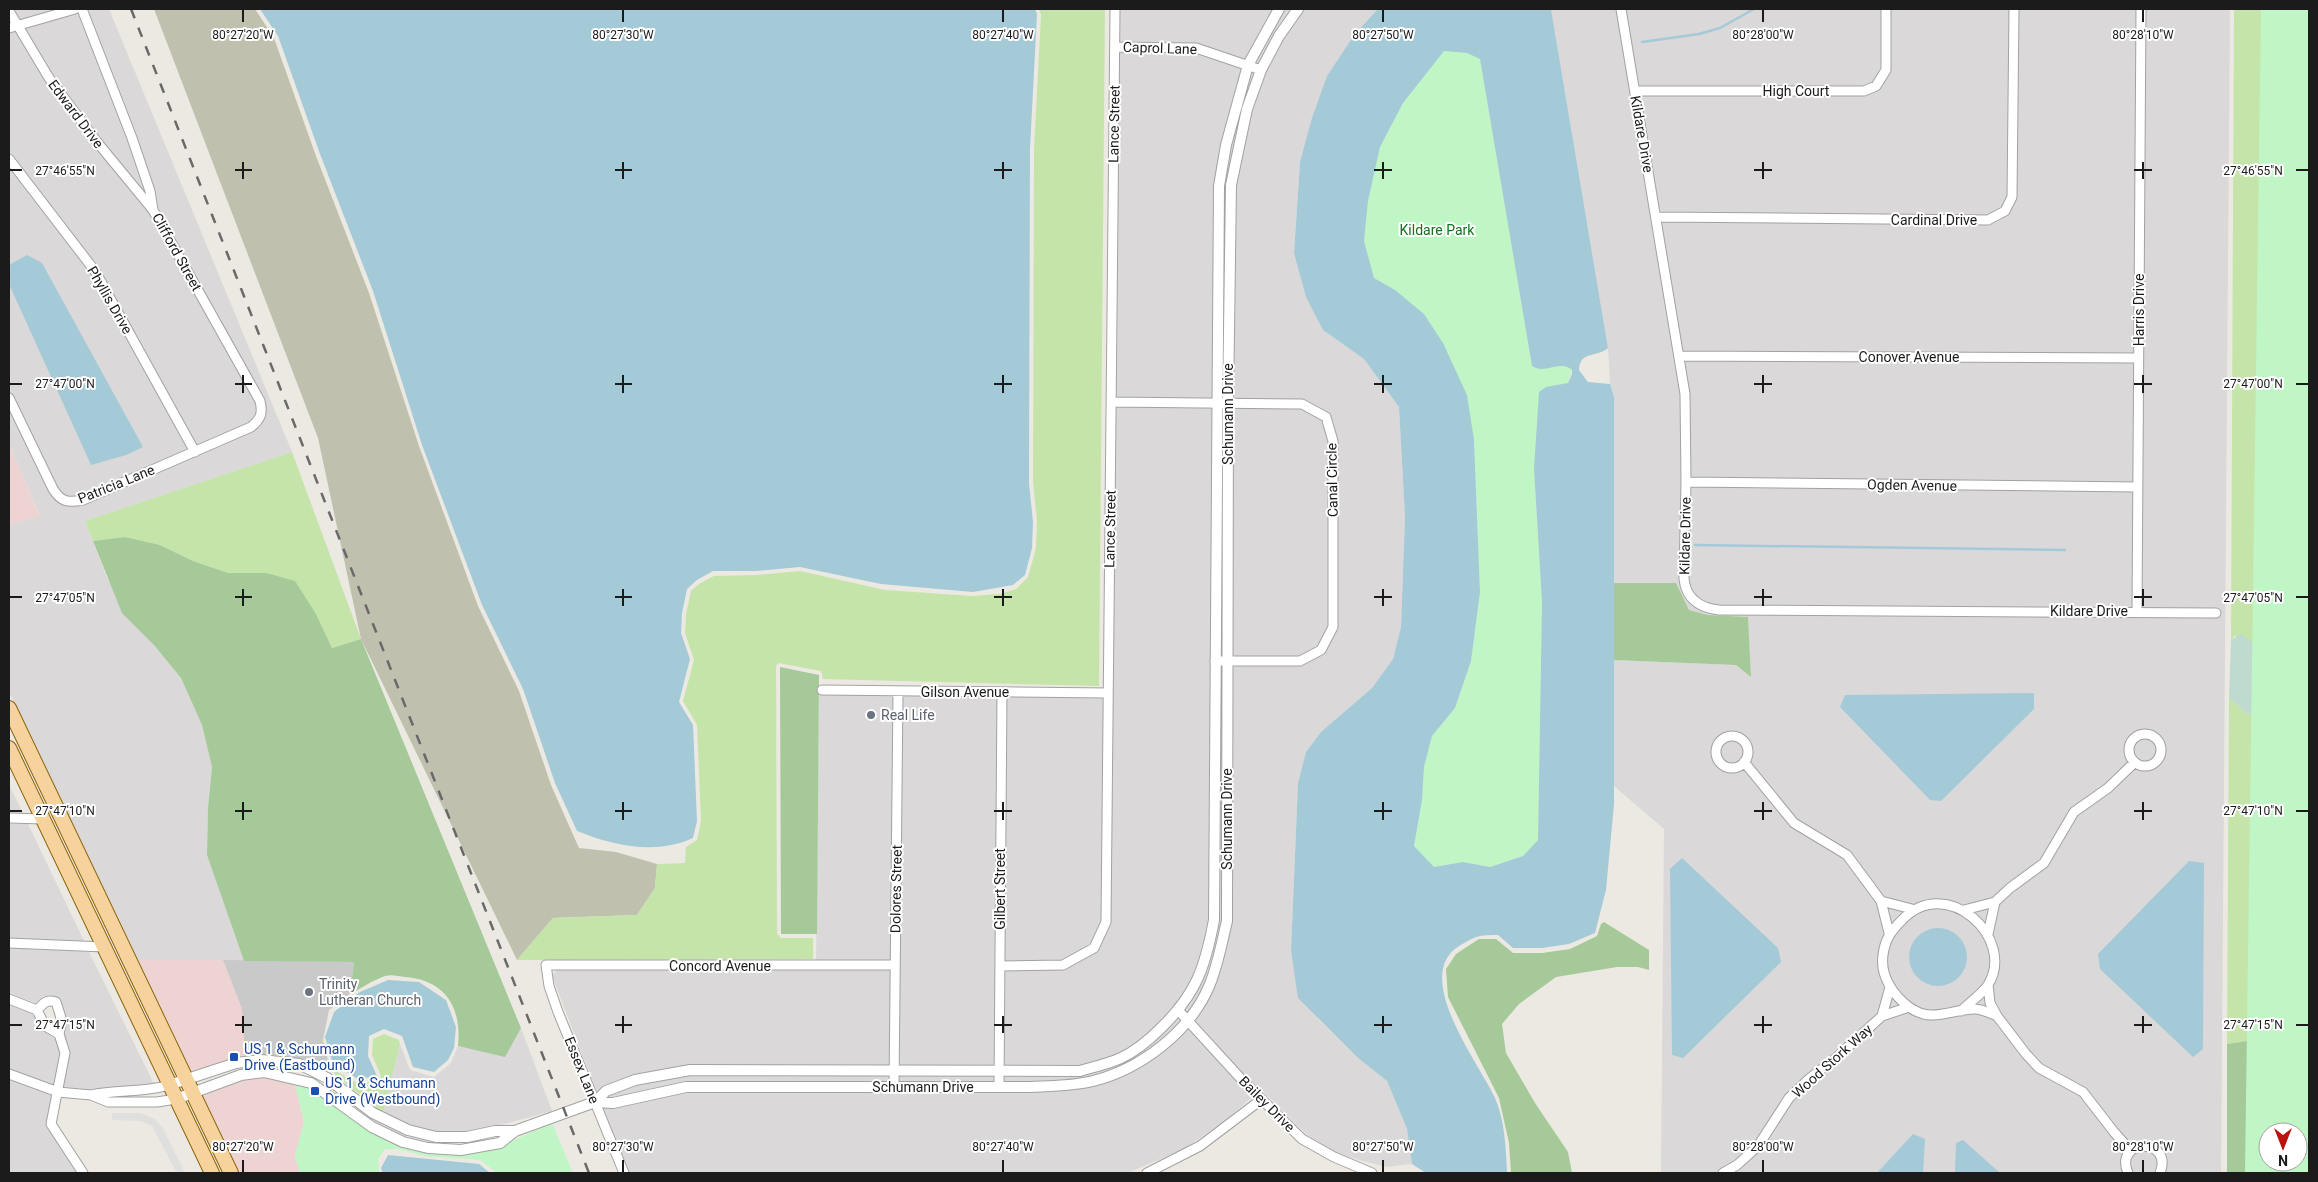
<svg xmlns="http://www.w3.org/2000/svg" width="2318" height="1182" viewBox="0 0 2318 1182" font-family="Roboto,sans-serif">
	<rect width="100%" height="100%" fill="#ece9e2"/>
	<path fill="#dad8d8" d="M9 9H109L292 452 85 521 107 578 154 645 181 678 202 725 212 767 208 808 207 855 244 961 138 960 9 692V525L40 515 9 444Z
		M1119 9H1378L1354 35 1327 76 1300 162 1294 253 1323 330 1364 359 1399 407 1405 517 1401 627 1393 659 1372 688 1321 732 1306 752 1298 783 1291 950 1318 1019 1358 1058 1387 1081 1407 1129 1412 1164 1386 1167 1338 1154 1308 1136 1261 1089 1228 1118 1184 1149 1127 1173H628L552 976 559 967 816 969 819 694 1113 698Z
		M1551 9H2230L2221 1173H1661L1664 829 1614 786V660L1736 665 1751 677 1748 617 1708 615 1689 610 1676 583H1614V397L1610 384 1608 348Z
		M9 785 23 813H9Z
		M9 824H28L84 941 9 938Z
		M9 948 89 952 154 1084 133 1088 107 1087 94 1090 63 1087 70 1054 64 1035 66 1022 63 1005 60 998 50 995 42 997 36 1003 9 993Z
		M9 1005 33 1014 41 1029 55 1039 60 1053 54 1085 9 1069Z
		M521 1028 552 1111 483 1130 456 1134 433 1132 408 1126 383 1113 400 1044 410 1070 434 1077 451 1063 458 1046 505 1056Z
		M9 1080 52 1096 47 1127 77 1173H9Z"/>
	<path fill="#edd3d1" d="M9 444 40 516 9 525Z
		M138 960H223L242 1009 245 1056 191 1071Z
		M264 1078 295 1084 304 1122 295 1156 300 1173H240L203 1096 242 1080Z"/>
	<path fill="#c9c9c9" d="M223 960 354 962 350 994 329 1010 323 1040 331 1073 302 1062 272 1055 245 1056 242 1009Z"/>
	<path fill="#c0c0ae" d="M154 9H255L274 38 316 156 369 293 419 446 478 606 519 691 551 785 579 848 616 852 657 864 655 888 637 915 553 918 517 960 361 639 318 438Z"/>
	<path fill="#c5e4aa" d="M1039 9H1105L1099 686 823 679 821 671 778 663 776 666 777 934 781 938H813V959L517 960 553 918 637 915 655 888 657 864 685 863 686 847 697 840 701 821 697 725 683 701 694 660 685 633 686 614 691 591 699 584 714 576 756 575 800 571 885 590 972 596 1000 594 1016 589 1028 577 1036 548 1037 521 1033 482 1034 149 1041 15Z
		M2234 9H2309V665L2235 636 2231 640Z
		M292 452 361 639 332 648 316 614 266 573H228L193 561 160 545 125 537 93 541 85 521Z
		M2229 698 2246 713 2275 723 2254 1040 2227 1044Z
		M384 1034 399 1040 400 1044 383 1113 335 1075 334 1070 357 1083 378 1081 381 1076 372 1055 373 1039Z"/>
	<path fill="#a5c998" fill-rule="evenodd" d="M125 537 160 545 193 561 228 573H266L295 581 316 614 332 648 361 639 521 1028 505 1057 458 1046C462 1007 445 980 405 977 399 976 391 974 385 976 373 980 362 988 350 994L354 962 244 961 207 855 208 808 212 767 202 725 181 678 154 645 122 613 93 541Z
		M1614 583H1676L1689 610 1708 615 1748 617 1751 677 1736 665 1614 660Z
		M780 667 819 675 817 934H781Z
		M1604 922 1649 950V970L1638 967H1617L1556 977 1519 1004 1502 1024 1506 1053 1535 1103 1568 1152 1572 1173H1511L1509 1143 1499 1098 1448 997 1446 969 1456 954 1479 939H1496L1513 953H1542L1570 949 1597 936 1601 924Z
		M2286 1026 2309 1173H2227V1044L2254 1040ZM2268 1132H2298V1162H2268Z"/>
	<path fill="#bfdace" d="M2241 634 2254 644 2275 723 2246 713 2229 698 2231 640Z"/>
	<path fill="#c0f5c6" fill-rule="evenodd" d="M2261 9H2309V1173H2245ZM2268 1132H2298V1162H2268Z
		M1443 51 1467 53 1480 58 1532 366C1545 371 1561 360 1572 370L1568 383 1556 386 1534 469 1542 602 1538 840 1523 856 1490 867 1463 862 1434 867 1414 846 1422 800 1424 767 1432 736 1455 708 1471 661 1480 592 1474 440 1395 290 1374 278 1364 241 1368 201 1380 147 1403 103Z
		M295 1084 318 1092 379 1136 411 1148 459 1154 494 1149 552 1123 573 1173H497L480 1160 426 1156 398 1149H385L378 1159 379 1173H300L295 1156 304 1122Z"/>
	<path fill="#dfdfdf" d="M112 1113H141L155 1119 162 1127 185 1173H177L152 1126 140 1121 112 1120Z"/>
	<path fill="#a4cad8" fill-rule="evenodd" d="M260 9H1035L1037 14 1030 149 1029 483 1033 522 1032 548 1025 575 1013 585 973 592 881 584 800 567 756 571H713L697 580 687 589 682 613 681 633 690 659 679 702 693 725 697 821 693 838C656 855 614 846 577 831L555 783 523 689 482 605 422 445 373 291 320 154 278 36Z
		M1378 9H1551L1608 348C1597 358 1580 350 1579 370L1588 382 1610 384 1614 397V804L1606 890 1595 933 1569 944 1542 948H1513L1498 935C1478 935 1476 936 1459 946 1411 976 1479 1063 1495 1098 1505 1121 1506 1149 1507 1173H1426L1412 1164 1407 1129 1387 1081 1358 1058 1298 998 1291 950 1298 783 1306 752 1321 732 1372 688 1393 659 1401 627 1405 517 1399 407 1364 359 1323 330 1306 297 1294 253 1300 162 1312 118 1327 76 1354 35ZM1444 51 1467 53 1480 59 1532 366C1545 375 1559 359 1572 370V374L1568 383 1546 387 1539 392 1534 469 1542 602 1538 840 1523 856 1490 867 1463 862 1434 867 1414 846 1422 800 1424 767 1432 736 1455 708 1471 661 1480 592 1474 440 1467 395 1443 343 1424 314 1395 290 1374 278 1364 241 1368 201 1380 147 1403 103Z
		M27 255 42 263 143 447 126 455 91 465 9 284V265Z
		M2034 693V709L1941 801 1930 800 1840 707 1845 695Z
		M1682 858 1778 948 1781 962 1683 1058 1672 1055 1670 869Z
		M2189 861 2204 863 2203 1049 2193 1057 2100 969 2098 954Z
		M1909 957a29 29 0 1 1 58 0a29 29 0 1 1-58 0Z
		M388 980 419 982 446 1000 456 1027 454 1048 448 1060 434 1072 413 1067 402 1036 384 1029 369 1036 368 1056 377 1076 358 1079 333 1064 325 1037 334 1012 360 992Z
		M1913 1134 1925 1139 1923 1173H1877Z
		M1963 1140 2000 1173H1955L1956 1143Z
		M388 1155 479 1164 490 1173H383L381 1168Z"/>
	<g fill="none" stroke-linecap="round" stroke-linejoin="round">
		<path stroke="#a4cad8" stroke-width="2.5" d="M1642 42 1699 34 1720 28 1754 9
			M1695 545 2065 550"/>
		<defs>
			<path id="minor" d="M1621 9 1685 394 1686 482 1684 579C1686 599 1700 608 1719 610L2216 613
				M9 11 49 78 97 142 153 210
				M9 28 75 9
				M1115 47 1196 48 1261 70
				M1635 91H1864L1876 86 1886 70V9
				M9 159 95 271 195 452
				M1657 217 1988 220 2005 211 2012 197 2014 9
				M1679 356 2138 358
				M9 398 53 489C61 502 68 503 83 500L251 427C261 419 263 413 260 401L153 210 150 191 132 138 82 9
				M1111 402 1302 404 1326 417 1333 441V627L1321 650 1300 661H1215
				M1686 482 2138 487
				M2137 611 2141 9
				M822 690 1108 693
				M2129 750a16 16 0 1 1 32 0a16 16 0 1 1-32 0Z
				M1716 752a16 16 0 1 1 32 0a16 16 0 1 1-32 0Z
				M1744 762 1794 823 1847 855 1881 901 1889 933
				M9 818 43 819
				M1881 901 1912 909
				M1964 910 1995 902
				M1988 934 1995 902 2010 888 2044 863 2074 812 2108 788 2135 762
				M9 943 104 947
				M1000 966 1063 965 1094 948 1106 922 1115 9
				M1988 985 1990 1003 1997 1016 2026 1054 2039 1068 2083 1092 2114 1132 2131 1151
				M9 999 37 1010 45 1026 59 1034
				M37 1010C44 1003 46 999 56 1002L62 1021 59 1034 65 1053 51 1124 83 1173
				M1179 1011 1243 1081 1302 1139 1334 1157 1372 1173
				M1961 1011C1969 1003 1982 994 1988 985 2017 938 1946 873 1902 920 1891 931 1885 939 1883 955 1880 976 1893 995 1909 1007 1932 1024 1951 1009 1975 1009 1982 1009 1990 1013 1997 1016
				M1882 1016 1890 987
				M9 1074 58 1092 91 1095 108 1102H157L176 1099
				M894 1087 898 692
				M999 1087 1002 692
				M91 1095C117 1089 144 1093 169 1085
				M624 1173 558 1012 549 986 546 965H895
				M1147 1173 1200 1146 1262 1099
				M1723 1173 1737 1165 1758 1146 1789 1098 1810 1078 1836 1058 1882 1016 1909 1007
				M2128 1173C2113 1138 2174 1137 2160 1173"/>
			<path id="tertiary" d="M169 1085 236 1063 261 1060 299 1064 327 1078 373 1113 408 1130 436 1137H467L495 1131H515L595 1102 606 1091 635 1080 690 1070 1080 1071C1093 1067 1108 1064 1121 1058 1136 1051 1149 1040 1161 1028 1196 994 1205 968 1214 920L1219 186 1226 145 1248 65 1279 9
				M176 1099 241 1075 264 1072 311 1083 372 1127 403 1142 428 1148 461 1150 500 1143 515 1131
				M595 1102 613 1103 686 1087H1031C1052 1086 1073 1086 1093 1081 1141 1069 1191 1031 1210 984 1218 964 1222 942 1227 921L1228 403 1231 185 1247 109 1261 70 1279 36 1298 9"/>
			<path id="primary" d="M9 708 231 1173
				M9 748 212 1173"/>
		</defs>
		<use href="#minor" stroke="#a2a2a2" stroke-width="11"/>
		<use href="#tertiary" stroke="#a2a2a2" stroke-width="12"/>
		<use href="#primary" stroke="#8a6409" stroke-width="16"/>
		<use href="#minor" stroke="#fff" stroke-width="9"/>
		<use href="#tertiary" stroke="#fff" stroke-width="10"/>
		<use href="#primary" stroke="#f6d29d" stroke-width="14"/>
		<path stroke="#696969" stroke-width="2.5" stroke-dasharray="10 10" stroke-linecap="butt" d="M131 9 589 1173"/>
	</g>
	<path fill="none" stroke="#1b1b1b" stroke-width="2" d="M243 10V22M623 10V22M1003 10V22M1383 10V22M1763 10V22M2143 10V22M243 162V179M623 162V179M1003 162V179M1383 162V179M1763 162V179M2143 162V179M10 170H22M235 170H252M615 170H632M994 170H1012M1374 170H1392M1754 170H1772M2134 170H2152M2296 170H2308M243 375V393M623 375V393M1003 375V393M1383 375V393M1763 375V393M2143 375V393M10 384H22M235 384H252M615 384H632M994 384H1012M1374 384H1392M1754 384H1772M2134 384H2152M2296 384H2308M243 589V606M623 589V606M1003 589V606M1383 589V606M1763 589V606M2143 589V606M10 597H22M235 597H252M615 597H632M994 597H1012M1374 597H1392M1754 597H1772M2134 597H2152M2296 597H2308M243 802V820M623 802V820M1003 802V820M1383 802V820M1763 802V820M2143 802V820M10 811H22M235 811H252M615 811H632M994 811H1012M1374 811H1392M1754 811H1772M2134 811H2152M2296 811H2308M243 1016V1033M623 1016V1033M1003 1016V1033M1383 1016V1033M1763 1016V1033M2143 1016V1033M10 1025H22M235 1025H252M615 1025H632M994 1025H1012M1374 1025H1392M1754 1025H1772M2134 1025H2152M2296 1025H2308M243 1160V1172M623 1160V1172M1003 1160V1172M1383 1160V1172M1763 1160V1172M2143 1160V1172"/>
	<g fill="#6b7280" stroke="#fff" stroke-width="2">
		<circle cx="871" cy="715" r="5"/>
		<circle cx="309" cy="992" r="5"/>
	</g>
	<g fill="#1a4fb4" stroke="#fff" stroke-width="2">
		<rect x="229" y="1052" width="10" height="10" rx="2.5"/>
		<rect x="310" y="1086" width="10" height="10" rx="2.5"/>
	</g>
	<g text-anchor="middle" stroke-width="4" stroke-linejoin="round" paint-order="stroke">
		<g font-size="14" fill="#1b1b1b" stroke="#fff">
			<text transform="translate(1160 48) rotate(2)" y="5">Caprol Lane</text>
			<text x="1796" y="96">High Court</text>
			<text transform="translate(76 114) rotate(53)" y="5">Edward Drive</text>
			<text transform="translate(1114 124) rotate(-89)" y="5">Lance Street</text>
			<text transform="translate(1642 134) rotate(80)" y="5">Kildare Drive</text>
			<text x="1934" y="225">Cardinal Drive</text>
			<text transform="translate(177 252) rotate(61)" y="5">Clifford Street</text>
			<text transform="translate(110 300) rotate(60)" y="5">Phyllis Drive</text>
			<text transform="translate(2139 310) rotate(-90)" y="5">Harris Drive</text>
			<text x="1909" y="362">Conover Avenue</text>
			<text transform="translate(1228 414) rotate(-90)" y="5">Schumann Drive</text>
			<text transform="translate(1332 480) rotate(-91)" y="5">Canal Circle</text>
			<text transform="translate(116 484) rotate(-22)" y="5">Patricia Lane</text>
			<text transform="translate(1912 485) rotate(1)" y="5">Ogden Avenue</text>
			<text transform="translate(1110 529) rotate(-89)" y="5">Lance Street</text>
			<text transform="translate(1685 536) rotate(-89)" y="5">Kildare Drive</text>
			<text x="2089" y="616">Kildare Drive</text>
			<text x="965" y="697">Gilson Avenue</text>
			<text transform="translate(1227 819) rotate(-90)" y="5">Schumann Drive</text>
			<text transform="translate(896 889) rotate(-89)" y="5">Dolores Street</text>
			<text transform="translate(1000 889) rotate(-90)" y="5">Gilbert Street</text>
			<text x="720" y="971">Concord Avenue</text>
			<text transform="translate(1832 1061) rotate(-42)" y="5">Wood Stork Way</text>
			<text transform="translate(582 1070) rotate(68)" y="5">Essex Lane</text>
			<text x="923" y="1092">Schumann Drive</text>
			<text transform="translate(1267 1104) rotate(45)" y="5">Bailey Drive</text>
		</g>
		<g font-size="14" fill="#11711d" stroke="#fff">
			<text x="1437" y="235">Kildare Park</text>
		</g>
		<g font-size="14" fill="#5b616d" stroke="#fff" text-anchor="start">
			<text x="881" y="720">Real Life</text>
			<text x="319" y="989">Trinity<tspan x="319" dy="16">Lutheran Church</tspan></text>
		</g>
		<g font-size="14" fill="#164399" stroke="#fff" text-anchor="start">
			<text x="244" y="1054">US 1 &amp; Schumann<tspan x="244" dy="16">Drive (Eastbound)</tspan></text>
			<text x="325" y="1088">US 1 &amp; Schumann<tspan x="325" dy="16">Drive (Westbound)</tspan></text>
		</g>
	</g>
	<g font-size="12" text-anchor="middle" fill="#1b1b1b" stroke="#fff" stroke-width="4" stroke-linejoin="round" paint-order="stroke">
		<text x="243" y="39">80°27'20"W</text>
		<text x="623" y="39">80°27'30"W</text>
		<text x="1003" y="39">80°27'40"W</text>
		<text x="1383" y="39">80°27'50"W</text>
		<text x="1763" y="39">80°28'00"W</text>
		<text x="2143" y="39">80°28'10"W</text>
		<text x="2253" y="175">27°46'55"N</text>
		<text x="65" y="175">27°46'55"N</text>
		<text x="2253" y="388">27°47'00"N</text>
		<text x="65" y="388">27°47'00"N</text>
		<text x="2253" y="602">27°47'05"N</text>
		<text x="65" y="602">27°47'05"N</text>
		<text x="2253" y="815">27°47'10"N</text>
		<text x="65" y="815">27°47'10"N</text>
		<text x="2253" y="1029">27°47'15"N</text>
		<text x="65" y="1029">27°47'15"N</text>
		<text x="243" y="1151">80°27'20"W</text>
		<text x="623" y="1151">80°27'30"W</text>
		<text x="1003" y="1151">80°27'40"W</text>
		<text x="1383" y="1151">80°27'50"W</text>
		<text x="1763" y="1151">80°28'00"W</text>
		<text x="2143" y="1151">80°28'10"W</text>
	</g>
	<rect width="2318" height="1182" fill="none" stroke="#1b1b1b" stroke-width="20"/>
	<g transform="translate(2283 1147) rotate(180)"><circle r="24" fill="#ffffff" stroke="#a4a4a4"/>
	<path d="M0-4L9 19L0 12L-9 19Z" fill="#bb120c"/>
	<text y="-8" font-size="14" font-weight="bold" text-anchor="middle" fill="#1b1b1b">N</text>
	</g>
</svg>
